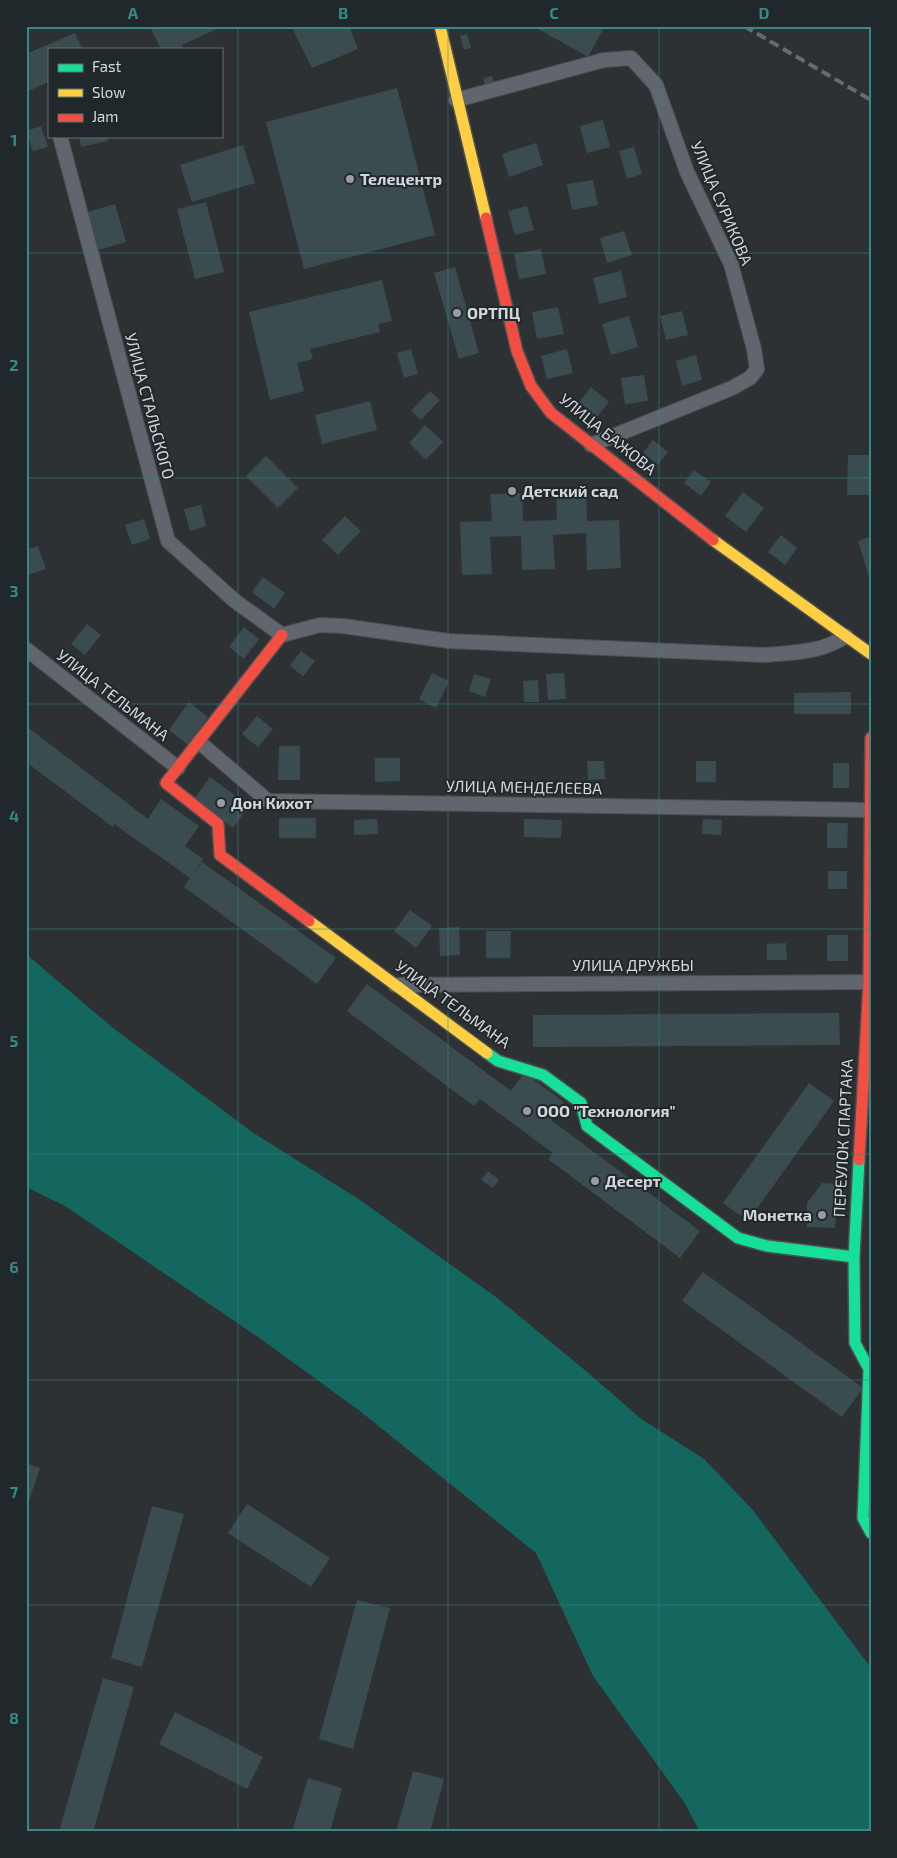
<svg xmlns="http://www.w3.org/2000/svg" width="897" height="1858" viewBox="0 0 897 1858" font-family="'Exo 2',sans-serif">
	<rect width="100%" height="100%" fill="#2e3133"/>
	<path fill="#13675e" d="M26 954 113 1028 252 1132 360 1200 496 1297 586 1371 640 1418 704 1459 752 1509 871 1668V1832H700L684 1802 593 1676 536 1553 360 1411 258 1337 65 1206 26 1187Z"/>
	<path fill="#3a4c50" d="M223 26 182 45 183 49H161L150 27Z
		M291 26H349L358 49 312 68Z
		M533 26H605L588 57Z
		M75 33 82 49H49V82L26 92V54Z
		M467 34 471 48 464 50 460 36Z
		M492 76 494 83 485 85 483 78Z
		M397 88 435 235 304 269 266 122Z
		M603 120 610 147 587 153 580 126Z
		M41 126 48 147 33 151 26 131Z
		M79 136H107L108 141 81 147Z
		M536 143 543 165 509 177 502 154Z
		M243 145 255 183 192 202 180 165Z
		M634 147 642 174 627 179 619 151Z
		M593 180 598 205 572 210 567 184Z
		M206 202 224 272 195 279 177 209Z
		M115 204 126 242 98 250 87 212Z
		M527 206 534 230 515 235 508 211Z
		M624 231 632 255 607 263 600 238Z
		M541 249 546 274 519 279 514 254Z
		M455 267 479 353 459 359 434 273Z
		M621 271 627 297 599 304 593 278Z
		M382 280 392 321 378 324 380 332 310 349 313 359 297 363 304 391 270 400 249 312Z
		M558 307 564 334 537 339 532 312Z
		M682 311 688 335 666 340 660 316Z
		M629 316 638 347 611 355 602 324Z
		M411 349 418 374 404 378 397 353Z
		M567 349 573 373 547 379 541 356Z
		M696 355 702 380 682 386 676 361Z
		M644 375 648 401 625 404 621 378Z
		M591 387 609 402 597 417 579 402Z
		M430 391 440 400 421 420 411 411Z
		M370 401 377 430 322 444 315 415Z
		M425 425 443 442 426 460 409 443Z
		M653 440 668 452 658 465 643 453Z
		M848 455H871V495H847Z
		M266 456 298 488 278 508 246 476Z
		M694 470 711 482 701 496 684 483Z
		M586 491 587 521 619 520 621 568 587 570 586 533 553 535 555 569 522 570 521 536 490 537 492 574 462 575 460 522 492 521 490 494 522 493 523 521 557 520 556 493Z
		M743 492 764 508 746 532 725 516Z
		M201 505 206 526 190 531 184 509Z
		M345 516 361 531 338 555 322 540Z
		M144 519 150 539 132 545 125 525Z
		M781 535 797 548 785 565 768 552Z
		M869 537 871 543 870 580 858 541Z
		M38 546 46 569 28 575 26 550Z
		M263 577 285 593 274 609 252 592Z
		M87 624 101 635 85 655 71 644Z
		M244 627 259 639 244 659 229 647Z
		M301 651 315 661 303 676 290 666Z
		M432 673 449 681 436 708 419 699Z
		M564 673 566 699 548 700 546 674Z
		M474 674 491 679 485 697 469 691Z
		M538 680 539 702H524L523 681Z
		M851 692V714H794V693Z
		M189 702 208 717 188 745 169 730Z
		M257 716 273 729 258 747 242 734Z
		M26 726 148 819 161 799 199 826 185 846 203 859 193 874 202 862 336 958 317 984 184 887 190 878 114 824 113 827 26 762Z
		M279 746H300V780H278Z
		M375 758H400V781L375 782Z
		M587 761H604L605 779 588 780Z
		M696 761H716V782H696Z
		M833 763H849V788H833Z
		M210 777 249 806 233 828 194 799Z
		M279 818H316V838H279Z
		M377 819 378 834 354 835V820Z
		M524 819 562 820 561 838 524 837Z
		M703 819 722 820 721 835 702 834Z
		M827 823H848L847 848H827Z
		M828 871H847V889H828Z
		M410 910 432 926 416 948 394 931Z
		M459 927 460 955 440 956 439 928Z
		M486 931H511L510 958H486Z
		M827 935H848V961H827Z
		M786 943 787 960H767V944Z
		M367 984 511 1091 524 1073 564 1102 551 1120 700 1231 680 1258 548 1159 553 1153 480 1099 474 1106 347 1011Z
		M839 1013 840 1045 533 1047V1015Z
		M809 1083 834 1101 748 1221 723 1203Z
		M488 1171 499 1180 493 1188 481 1180Z
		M822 1183 838 1184 835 1228 807 1227V1203Z
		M703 1272 863 1388 842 1417 682 1301Z
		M26 1463 40 1468 27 1506H26Z
		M247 1504 330 1558 311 1587 228 1533Z
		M152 1506 184 1514 142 1667 111 1658Z
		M357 1600 390 1608 353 1749 319 1739Z
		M103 1678 134 1687 93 1832H71L60 1828Z
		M175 1712 263 1757 247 1789 159 1744Z
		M413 1771 444 1779 430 1832H396Z
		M308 1778 342 1788 330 1832H292Z"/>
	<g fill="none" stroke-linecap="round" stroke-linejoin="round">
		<defs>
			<path id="street" d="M456 100 604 60 631 58 656 85 687 172 731 264 754 349 757 369 750 378 732 388 591 445
				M60 136 168 541 235 601 282 635 320 625 343 626 448 641 766 655C795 652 821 653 846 636
				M26 649 178 768
				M199 742 268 801 871 810
				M395 985 871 982"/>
			<path id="fast" d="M487 1053 498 1061 543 1075 581 1103 587 1126 738 1238 767 1246 854 1257
				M859 1160 854 1257 855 1343 869 1369 863 1518 871 1533"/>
			<path id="slow" d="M440 26 486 218
				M713 540 871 654
				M309 921 487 1053"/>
			<path id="jam" d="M486 218 517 351 531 386 551 413 713 540
				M282 635 166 783 218 824 220 855 309 921
				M859 1160 869 982 871 738"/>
		</defs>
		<use href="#street" stroke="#4d4f50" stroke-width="16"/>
		<use href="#fast" stroke="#4d4f50" stroke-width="14"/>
		<use href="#slow" stroke="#4d4f50" stroke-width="14"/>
		<use href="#jam" stroke="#4d4f50" stroke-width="14"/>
		<use href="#street" stroke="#61656d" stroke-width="14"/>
		<use href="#fast" stroke="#16e098" stroke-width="11"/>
		<use href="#slow" stroke="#ffcf43" stroke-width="11"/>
		<use href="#jam" stroke="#f24e42" stroke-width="11"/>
		<path stroke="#676b70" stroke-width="4" stroke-dasharray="10 5" stroke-linecap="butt" d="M744 26 871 100"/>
	</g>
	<path fill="none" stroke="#368984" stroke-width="1" stroke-opacity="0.55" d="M238 26V1832M448 26V1832M659 26V1832M26 253H871M26 478H871M26 704H871M26 929H871M26 1154H871M26 1380H871M26 1605H871"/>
	<g fill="#999da0" stroke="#21282c" stroke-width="2">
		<circle cx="350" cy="179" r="5"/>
		<circle cx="457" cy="313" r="5"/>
		<circle cx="512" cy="491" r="5"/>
		<circle cx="221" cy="803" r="5"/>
		<circle cx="527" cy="1111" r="5"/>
		<circle cx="595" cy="1181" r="5"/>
		<circle cx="822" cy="1215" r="5"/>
	</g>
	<g text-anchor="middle" stroke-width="4" stroke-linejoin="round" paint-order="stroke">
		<g font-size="16" font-weight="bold" fill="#d3d7da" stroke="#21282c" text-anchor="start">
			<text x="360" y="185">Телецентр</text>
			<text x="467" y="319">ОРТПЦ</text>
			<text x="522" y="497">Детский сад</text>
			<text x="231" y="809">Дон Кихот</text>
			<text x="537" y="1117">ООО "Технология"</text>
			<text x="605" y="1187">Десерт</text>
			<text x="812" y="1221" text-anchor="end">Монетка</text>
		</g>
		<g font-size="16" fill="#d3d7da" stroke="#21282c">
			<text transform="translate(722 203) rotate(67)" y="6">УЛИЦА СУРИКОВА</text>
			<text transform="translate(150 406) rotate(75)" y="6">УЛИЦА СТАЛЬСКОГО</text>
			<text transform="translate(608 434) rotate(39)" y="6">УЛИЦА БАЖОВА</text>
			<text transform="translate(113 695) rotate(38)" y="6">УЛИЦА ТЕЛЬМАНА</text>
			<text transform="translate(524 787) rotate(1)" y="6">УЛИЦА МЕНДЕЛЕЕВА</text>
			<text x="633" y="971">УЛИЦА ДРУЖБЫ</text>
			<text transform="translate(453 1004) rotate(36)" y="6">УЛИЦА ТЕЛЬМАНА</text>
			<text transform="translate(843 1138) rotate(-87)" y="6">ПЕРЕУЛОК СПАРТАКА</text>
		</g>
	</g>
	<rect width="897" height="1858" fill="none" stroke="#21282c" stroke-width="55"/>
	<rect x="48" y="48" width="175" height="90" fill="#21282c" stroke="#686e72"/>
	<rect x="58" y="64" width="25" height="8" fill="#16e098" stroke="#686e72"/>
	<text x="92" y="72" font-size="15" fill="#d3d7da">Fast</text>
	<rect x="58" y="89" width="25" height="8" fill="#ffcf43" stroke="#686e72"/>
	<text x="92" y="98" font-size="15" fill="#d3d7da">Slow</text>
	<rect x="58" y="114" width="25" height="8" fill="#f24e42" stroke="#686e72"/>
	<text x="92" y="122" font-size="15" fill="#d3d7da">Jam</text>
	<rect x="28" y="28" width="842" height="1802" fill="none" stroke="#368984" stroke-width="2"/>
	<g font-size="16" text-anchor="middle" font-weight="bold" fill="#368984">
		<text x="133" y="19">A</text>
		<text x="343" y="19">B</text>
		<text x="554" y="19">C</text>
		<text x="764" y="19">D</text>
		<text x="14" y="146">1</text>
		<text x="14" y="371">2</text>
		<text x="14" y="597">3</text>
		<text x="14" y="822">4</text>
		<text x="14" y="1047">5</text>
		<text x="14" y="1273">6</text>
		<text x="14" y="1498">7</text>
		<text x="14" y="1724">8</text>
	</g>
</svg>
